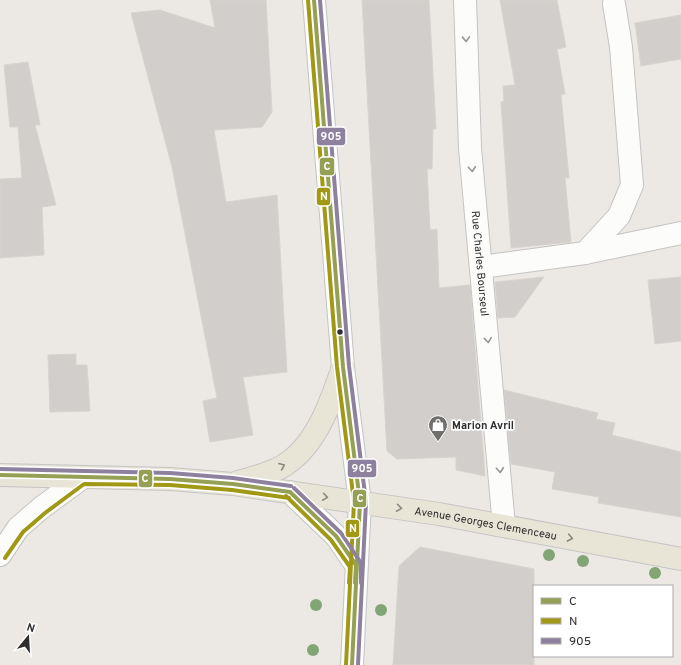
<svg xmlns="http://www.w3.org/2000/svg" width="681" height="665" viewBox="0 0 681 665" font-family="Overpass,sans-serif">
	<rect width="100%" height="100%" fill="#ece8e4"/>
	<path fill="#d1cecb" stroke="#d7d4d0" d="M210 0H266L272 112 262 127 214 130 226 202 277 195 287 372 243 377 253 435 210 442 203 401 217 398 172 167 131 13 160 10 215 28Z
		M362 0H429L436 129H433L432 169H427L430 230 437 229 439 288 470 285 485 476 456 470V457L397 459 387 451Z
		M500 0H557L566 47 557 49 565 94 561 95 569 178H565L571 242 511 248 501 102 504 101 503 86 515 85Z
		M681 15V59L641 66 635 23Z
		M28 62 40 125H35L56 205 42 207 44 255 0 258V179L22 178 18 127H10L4 65Z
		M544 277 515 317 498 318 495 282Z
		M681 277V341L655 344 648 280Z
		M76 354V365H87L90 411 50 412 48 355Z
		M504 390 598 413 596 419 615 423 612 435 681 452V517L598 503 599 497 552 489 555 472 511 464Z
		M420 547 534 569V665H393L399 566Z"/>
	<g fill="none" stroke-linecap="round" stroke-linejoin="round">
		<defs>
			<g id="minor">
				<path d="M314 0 343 367 360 502 352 665"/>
				<path id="s1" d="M465 0 470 148 504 526"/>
				<path d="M585 253 619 216 632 185 621 47 614 4"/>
				<path d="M481 267 585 253 681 233"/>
				<path d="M290 492 336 536 356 565"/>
				<path d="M0 555 18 528 41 508 82 478"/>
			</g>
			<g id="major">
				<path id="s2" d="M0 475 170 479 233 484 439 514 681 559"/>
				<path d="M238 482C253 478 277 472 289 462 318 441 332 399 343 367"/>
			</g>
		</defs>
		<use href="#minor" stroke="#c5c4c5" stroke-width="24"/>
		<use href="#major" stroke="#c6c5c4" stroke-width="24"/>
		<use href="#minor" stroke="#fcfcfb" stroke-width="22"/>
		<use href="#major" stroke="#e8e4d6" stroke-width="22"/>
		<defs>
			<path id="bus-1" d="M314 0 343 367 360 502 352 665
				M0 475 170 479 233 484 290 492
				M290 492 336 536 356 565 355 583"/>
			<path id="bus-2" d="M308 0 337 367 354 502 346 665
				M286 496 331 540 350 567 349 583
				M5 558 23 532 45 513 84 484 170 485 232 490 289 498"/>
			<path id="bus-3" d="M320 0 349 366 366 502 358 665
				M0 469 170 473 233 478 291 486
				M294 488 341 533 361 563V583"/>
		</defs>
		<use href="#bus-1" stroke="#fff" stroke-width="7"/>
		<use href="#bus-2" stroke="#fff" stroke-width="7"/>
		<use href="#bus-3" stroke="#fff" stroke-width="7"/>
		<use href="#bus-1" stroke="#96a054" stroke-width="4"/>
		<use href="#bus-2" stroke="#a19915" stroke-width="4"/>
		<use href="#bus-3" stroke="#8e81a0" stroke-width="4"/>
	</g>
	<g fill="#82a575">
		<circle cx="549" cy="555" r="6"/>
		<circle cx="583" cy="561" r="6"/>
		<circle cx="655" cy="573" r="6"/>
		<circle cx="316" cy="605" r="6"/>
		<circle cx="381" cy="610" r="6"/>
		<circle cx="313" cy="650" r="6"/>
	</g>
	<defs><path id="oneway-chevron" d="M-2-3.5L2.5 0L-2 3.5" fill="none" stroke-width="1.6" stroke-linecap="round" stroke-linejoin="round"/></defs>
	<g stroke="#959594">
		<use href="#oneway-chevron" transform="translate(466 39) rotate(88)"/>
		<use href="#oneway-chevron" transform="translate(472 169) rotate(85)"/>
		<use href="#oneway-chevron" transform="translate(488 340) rotate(84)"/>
		<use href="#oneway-chevron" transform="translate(500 470) rotate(85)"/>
	</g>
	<g stroke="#8b8982">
		<use href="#oneway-chevron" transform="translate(282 466) rotate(-23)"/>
		<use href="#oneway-chevron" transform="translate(325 497) rotate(8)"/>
		<use href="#oneway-chevron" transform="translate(399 508) rotate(8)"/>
		<use href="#oneway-chevron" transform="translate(570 538) rotate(11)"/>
	</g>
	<defs>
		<symbol id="shop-pin" viewBox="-11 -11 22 30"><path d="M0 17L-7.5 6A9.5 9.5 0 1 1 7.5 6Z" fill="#706f6e" stroke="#fff"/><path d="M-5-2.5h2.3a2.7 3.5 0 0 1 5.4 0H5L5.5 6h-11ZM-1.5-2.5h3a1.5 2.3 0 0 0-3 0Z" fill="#fff"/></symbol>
	</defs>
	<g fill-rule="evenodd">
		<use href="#shop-pin" x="427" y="414" width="22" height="30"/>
	</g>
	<circle fill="#2e2e2e" stroke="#fff" stroke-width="1.5" cx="340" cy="332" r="3.5"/>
	<g text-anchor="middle" stroke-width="3.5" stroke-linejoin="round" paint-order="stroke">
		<g font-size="11" fill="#2e2e2e" stroke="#fff">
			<text dy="4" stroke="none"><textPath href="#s1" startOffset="264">Rue Charles Bourseul</textPath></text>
			<text dy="4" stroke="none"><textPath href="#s2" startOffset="489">Avenue Georges Clemenceau</textPath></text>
		</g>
		<g font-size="11" font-weight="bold" fill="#2e2e2e" stroke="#fff" text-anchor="start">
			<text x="452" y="429">Marion Avril</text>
		</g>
	</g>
	<g stroke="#fff" stroke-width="1.5">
		<rect x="316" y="127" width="30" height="19" rx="4" fill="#8e81a0"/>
		<rect x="319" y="157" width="16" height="19" rx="4" fill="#96a054"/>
		<rect x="316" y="187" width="15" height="19" rx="4" fill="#a19915"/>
		<rect x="347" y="459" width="30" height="19" rx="4" fill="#8e81a0"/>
		<rect x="138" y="469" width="15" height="19" rx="4" fill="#96a054"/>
		<rect x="352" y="489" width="15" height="19" rx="4" fill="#96a054"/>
		<rect x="345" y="519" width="15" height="19" rx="4" fill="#a19915"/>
	</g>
	<g font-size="11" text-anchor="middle" font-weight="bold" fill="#fff">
		<text x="331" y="140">905</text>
		<text x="327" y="170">C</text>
		<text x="324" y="200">N</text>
		<text x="362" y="472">905</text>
		<text x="145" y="482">C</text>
		<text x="360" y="502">C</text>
		<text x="353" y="532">N</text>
	</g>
	<rect x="533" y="585" width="140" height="72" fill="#ffffff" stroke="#ababab"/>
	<rect x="541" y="598" width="20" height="6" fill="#96a054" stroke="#ababab"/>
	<text x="569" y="605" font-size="12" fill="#2e2e2e">C</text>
	<rect x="541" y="618" width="20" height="6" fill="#a19915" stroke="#ababab"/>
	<text x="569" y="625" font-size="12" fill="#2e2e2e">N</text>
	<rect x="541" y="638" width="20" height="6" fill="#8e81a0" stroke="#ababab"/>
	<text x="569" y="645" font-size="12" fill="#2e2e2e">905</text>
	<g transform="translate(28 637) rotate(18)" stroke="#ffffff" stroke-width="3" paint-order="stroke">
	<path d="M0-3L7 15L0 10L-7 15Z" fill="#2e2e2e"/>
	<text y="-6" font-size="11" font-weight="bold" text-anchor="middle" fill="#2e2e2e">N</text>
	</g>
</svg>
